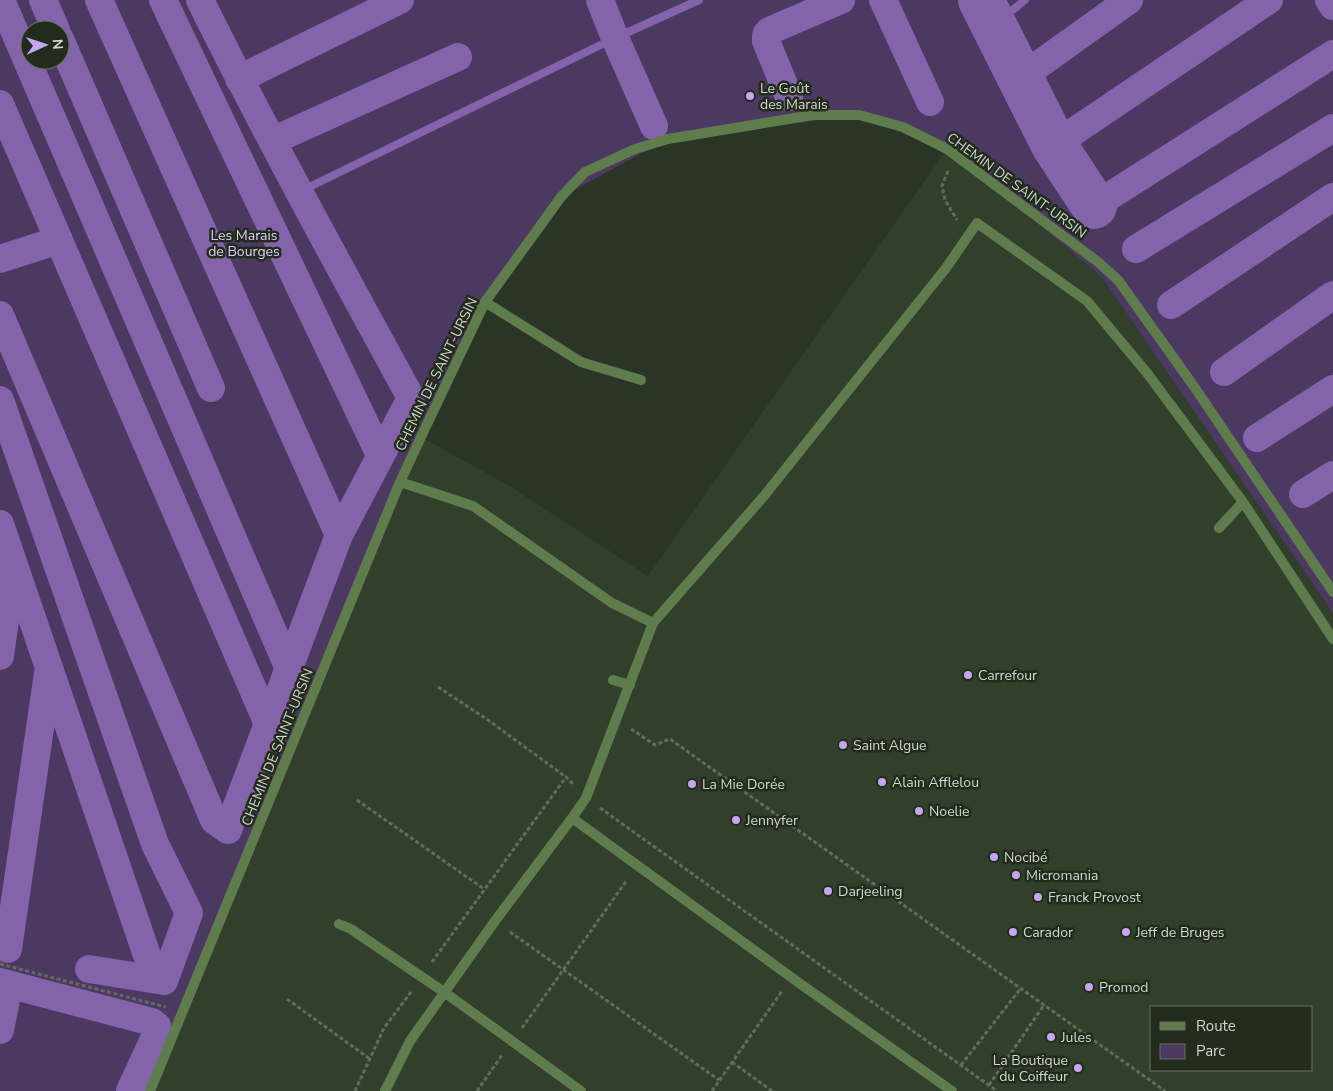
<svg xmlns="http://www.w3.org/2000/svg" width="1333" height="1091" viewBox="0 0 1333 1091" font-family="'Nunito Sans',sans-serif">
	<rect width="100%" height="100%" fill="#2b3526"/>
	<path fill="#32402b" fill-rule="evenodd" d="M947 149 1101 276 1333 613V1091H150L421 437 506 484 648 576ZM1152 1007H1312V1070H1152Z"/>
	<path fill="#4b3962" fill-rule="evenodd" d="M0 0H1333V613L1101 276 955 155 859 115 668 139 561 197 485 302 421 437 150 1091H0ZM30 30H60V60H30Z"/>
	<g fill="none" stroke-linecap="round" stroke-linejoin="round">
		<path stroke="#8364ab" stroke-width="8" d="M993 26 1025 0
			M299 192 615 38 699 0"/>
		<path stroke="#8364ab" stroke-width="28" d="M1 0 289 669
			M43 0 56 30
			M99 0 339 535
			M163 0 380 455
			M600 0 615 38 654 126
			M883 0 930 102
			M1329 0 1333 6
			M60 39 211 388
			M1020 78 1129 0
			M239 79 400 0
			M789 97 766 41V35L769 31 841 0
			M0 104 268 724
			M272 141 458 57
			M1054 145 1269 0
			M1094 206 1333 54
			M1136 249 1333 128
			M0 259 59 240
			M1171 305 1333 197
			M0 315 214 820 228 830 339 535 411 398C339 266 267 135 200 0
			M1224 372 1333 295
			M0 400 155 844 189 913 164 981 152 970 0 524
			M1257 438 1333 389
			M1303 494 1333 475
			M0 656 12 568
			M8 949 48 673
			M89 969 164 981
			M0 982 152 1022 157 1026 155 1037 130 1091
			M0 1030 9 985"/>
		<path stroke="#8364ab" stroke-width="46" d="M981 0 1054 145 1094 206"/>
		<path stroke="#626b5d" stroke-width="3" stroke-dasharray="4 2.5" stroke-linecap="butt" d="M948 171 942 186 945 200 957 220
			M438 687 488 720 566 777
			M631 729 655 745 670 739 1165 1091
			M357 800 484 889
			M600 808 997 1091
			M510 932 719 1080
			M432 962 566 777 573 784
			M0 964 166 1007
			M287 999 370 1059
			M522 1028 627 880
			M732 1062 772 1091
			M961 1065 1021 988
			M989 1085 1044 1005
			M355 1091 384 1028 411 992
			M477 1091 502 1055
			M712 1091 782 991"/>
		<path stroke="#5f7c4d" stroke-width="10" d="M485 302 581 362 641 380
			M400 482 473 506 612 603 653 623
			M1243 502 1333 639
			M613 680 630 685
			M572 818 586 798 653 623 764 496 946 268 977 223 1087 301 1147 373 1243 502 1219 528
			M339 924 351 929 444 992 581 1091
			M385 1091 410 1041 495 921 572 818 802 985 952 1091"/>
		<path stroke="#5f7c4d" stroke-width="10" d="M150 1091 400 482 421 437 485 302 561 197 585 172 635 149 668 139 813 115H859L903 127 947 149 1098 262 1118 280 1193 385 1333 592"/>
	</g>
	<g fill="#c5a6f0" stroke="#222b1c" stroke-width="2">
		<circle cx="750" cy="96" r="5"/>
		<circle cx="968" cy="675" r="5"/>
		<circle cx="843" cy="745" r="5"/>
		<circle cx="882" cy="782" r="5"/>
		<circle cx="692" cy="784" r="5"/>
		<circle cx="919" cy="811" r="5"/>
		<circle cx="736" cy="820" r="5"/>
		<circle cx="994" cy="857" r="5"/>
		<circle cx="1016" cy="875" r="5"/>
		<circle cx="828" cy="891" r="5"/>
		<circle cx="1038" cy="897" r="5"/>
		<circle cx="1013" cy="932" r="5"/>
		<circle cx="1126" cy="932" r="5"/>
		<circle cx="1089" cy="987" r="5"/>
		<circle cx="1051" cy="1037" r="5"/>
		<circle cx="1078" cy="1068" r="5"/>
	</g>
	<g text-anchor="middle" stroke-width="5" stroke-linejoin="round" paint-order="stroke">
		<g font-size="14" fill="#d0d7cd" stroke="#222b1c" text-anchor="start">
			<text x="760" y="93">Le Goût<tspan x="760" dy="16">des Marais</tspan></text>
			<text x="978" y="680">Carrefour</text>
			<text x="853" y="750">Saint Algue</text>
			<text x="892" y="787">Alain Afflelou</text>
			<text x="702" y="789">La Mie Dorée</text>
			<text x="929" y="816">Noelie</text>
			<text x="746" y="825">Jennyfer</text>
			<text x="1004" y="862">Nocibé</text>
			<text x="1026" y="880">Micromania</text>
			<text x="838" y="896">Darjeeling</text>
			<text x="1048" y="902">Franck Provost</text>
			<text x="1023" y="937">Carador</text>
			<text x="1136" y="937">Jeff de Bruges</text>
			<text x="1099" y="992">Promod</text>
			<text x="1061" y="1042">Jules</text>
			<text x="1068" y="1065" text-anchor="end">La Boutique<tspan x="1068" dy="16">du Coiffeur</tspan></text>
		</g>
		<g font-size="14" fill="#d0d7cd" stroke="#222b1c">
			<text transform="translate(1017 185) rotate(36)" y="5">CHEMIN DE SAINT-URSIN</text>
			<text transform="translate(436 374) rotate(-64)" y="5">CHEMIN DE SAINT-URSIN</text>
			<text transform="translate(277 747) rotate(-68)" y="5">CHEMIN DE SAINT-URSIN</text>
		</g>
		<g font-size="14" fill="#dfcff7" stroke="#222b1c">
			<text x="244" y="240">Les Marais<tspan x="244" dy="16">de Bourges</tspan></text>
		</g>
	</g>
	<rect x="1150" y="1006" width="162" height="65" fill="#222b1c" stroke="#687063"/>
	<rect x="1160" y="1022" width="25" height="8" fill="#5f7c4d" stroke="#687063"/>
	<text x="1196" y="1031" font-size="15" fill="#d0d7cd">Route</text>
	<rect x="1160" y="1044" width="25" height="15" fill="#4b3962" stroke="#687063"/>
	<text x="1196" y="1056" font-size="15" fill="#d0d7cd">Parc</text>
	<g transform="translate(45 45) rotate(87)"><circle r="24" fill="#222b1c" stroke="#687063"/>
	<path d="M0-4L9 19L0 12L-9 19Z" fill="#c5a6f0"/>
	<text y="-8" font-size="14" font-weight="bold" text-anchor="middle" fill="#d0d7cd">N</text>
	</g>
</svg>
